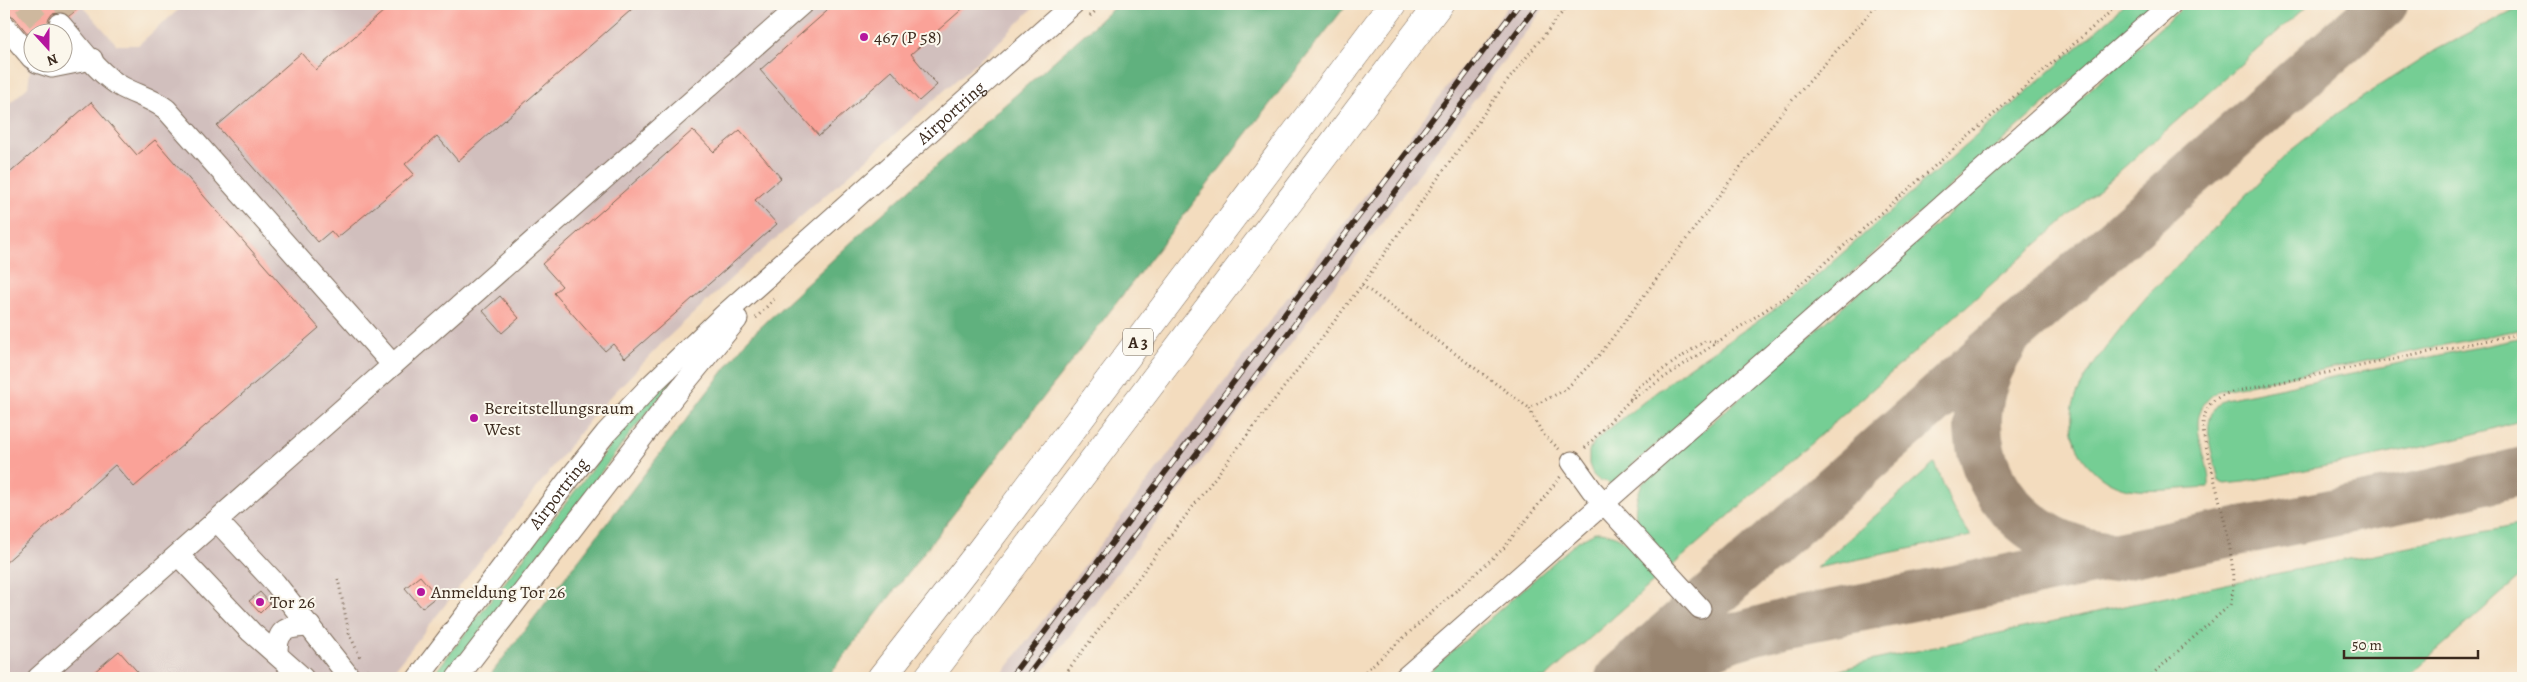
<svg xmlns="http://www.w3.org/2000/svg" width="2527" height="682" viewBox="0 0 2527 682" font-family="Alegreya,serif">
	<rect width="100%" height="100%" fill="#fbf7ec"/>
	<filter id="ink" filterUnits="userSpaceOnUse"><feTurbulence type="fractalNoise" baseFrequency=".02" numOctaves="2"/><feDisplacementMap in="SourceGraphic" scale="10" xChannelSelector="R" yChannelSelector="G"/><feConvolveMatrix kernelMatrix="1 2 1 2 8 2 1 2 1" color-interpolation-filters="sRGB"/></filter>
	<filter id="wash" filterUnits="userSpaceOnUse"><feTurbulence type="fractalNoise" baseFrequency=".0096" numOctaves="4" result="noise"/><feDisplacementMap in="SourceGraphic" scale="20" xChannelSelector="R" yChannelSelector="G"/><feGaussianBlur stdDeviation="1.12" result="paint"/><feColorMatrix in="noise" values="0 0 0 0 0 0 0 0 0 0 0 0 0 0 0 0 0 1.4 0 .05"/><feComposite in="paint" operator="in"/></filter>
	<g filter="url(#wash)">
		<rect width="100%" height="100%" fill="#f3dcbe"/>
		<path fill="#d1bfbd" d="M185 4H1037L995 46 738 272 663 342 595 413 388 678H4V108L28 87 30 71 20 59 32 62H62V32H50L82 5 117 45H138Z
			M1510 4H1547L1038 678H999Z"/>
		<path fill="#75ce94" stroke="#587c59" d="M2123 4H2158L1611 484 1603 480 1601 482 1593 475 1589 464V451L1594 442 1609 429 1682 372 1789 300 2112 17Z
			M2187 4H2309L1672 566 1638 526C1633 511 1636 498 1642 484Z
			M2523 5V329L2218 391C2178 417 2211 453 2209 487 2183 488 2155 493 2129 489 2111 486 2096 475 2085 461 2073 444 2068 419 2075 399 2086 369 2128 318 2150 293L2290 151 2338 113 2436 50Z
			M2523 338V420C2433 448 2338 463 2244 482L2225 484 2219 481C2213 453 2196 417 2225 399Z
			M691 360 636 426 445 678H431L629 421Z
			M1935 463 1953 509 1971 536 1816 568Z
			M2523 524V574L2406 678H1815L1870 661 2240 581Z
			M1595 532C1625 531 1641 558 1659 577L1545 678H1422L1578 541Z"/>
		<path fill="#60b17e" stroke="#4e6e4e" d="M1118 4H1347L827 678H488L748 339 872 223Z"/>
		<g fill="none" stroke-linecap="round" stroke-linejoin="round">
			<path stroke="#97836e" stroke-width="48" d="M2003 345C1941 435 2001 544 2106 555
				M1646 673 1730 638 1784 623 2431 493 2523 471
				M1619 678 2384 4"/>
		</g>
		<g id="blocks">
			<path fill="#faa298" d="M4 4H84L69 16 64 12 52 14 48 20 50 32H32V39L14 17 4 12Z
				M392 4H638L458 161 437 136 405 164 414 174 337 238 331 231 318 242 217 126 301 53 316 70Z
				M835 4H968L911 54 937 85 919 101 892 71 819 136 760 70Z
				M91 102 137 155 155 140 319 328 134 487 115 465 4 564V178Z
				M693 130 714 152 740 130 781 178 755 200 777 224 625 358 613 344 605 351 554 293 562 286 542 264Z
				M500 296 519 318 502 333 483 311Z
				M420 576 437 596 422 608 405 588Z
				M260 592 270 603 260 613 249 601Z
				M119 651 143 678H87Z"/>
		</g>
	</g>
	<g filter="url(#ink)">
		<use href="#blocks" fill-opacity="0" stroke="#7b6856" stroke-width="1"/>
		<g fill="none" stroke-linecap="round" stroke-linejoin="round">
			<path stroke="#ceb89e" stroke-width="21" stroke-dasharray="21 11" stroke-linecap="butt" d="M24 4 48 32
				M63 4 71 14"/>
			<defs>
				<g id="minor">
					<path d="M60 24C79 45 97 73 122 87 137 95 153 99 166 109L393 365"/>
					<path d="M4 25 32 58"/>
					<path d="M37 62 52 67 92 59"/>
					<path d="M1572 462 1592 490 1700 608"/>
					<path d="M217 521 275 583 350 678"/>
					<path d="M178 555 251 632 303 678"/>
					<path d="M277 653C277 627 288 627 310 626"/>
					<path d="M38 678 802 4"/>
					<path id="s1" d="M418 678 569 479 606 433 652 384 724 315 1073 4"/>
					<path d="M457 678 674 396 737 319"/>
					<path d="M1405 678 2171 4"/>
				</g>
				<path id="highway" d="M881 678 981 550 1393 4
					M928 678 1439 4"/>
			</defs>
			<use href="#minor" stroke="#7b6856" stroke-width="23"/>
			<use href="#highway" stroke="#7b6856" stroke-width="29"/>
			<path stroke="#7b6856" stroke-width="3" stroke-dasharray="1 4" stroke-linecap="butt" d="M1090 16 1103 4
				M1362 285 1529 408
				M756 318 774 299
				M1630 399 1636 388 1705 341 1716 342
				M1585 448 1629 401 1788 295 2109 13 2116 4
				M1559 449 1542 433 1529 408 1565 390 1601 353 1781 113 1878 4
				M338 579 349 633 360 657
				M367 669 383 678
				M1062 678 1362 285 1505 84 1569 4
				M1358 678 1503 549 1561 476
				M2148 678 2230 605C2241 570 2218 498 2210 461 2206 445 2199 427 2206 412 2210 400 2221 395 2232 392L2523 333"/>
			<use href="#minor" stroke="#fff" stroke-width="21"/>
			<use href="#highway" stroke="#fff" stroke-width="28"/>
			<defs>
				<path id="rail" d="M1010 678 1519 4
					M1026 678 1538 4"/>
			</defs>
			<use href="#rail" stroke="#3b2a1e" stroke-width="5.5"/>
			<use href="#rail" stroke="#fbf7ec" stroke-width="4" stroke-dasharray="11" stroke-linecap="butt"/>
		</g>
	</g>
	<g fill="#b5179e" stroke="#fbf7ec" stroke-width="2">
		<circle cx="864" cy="37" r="5"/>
		<circle cx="474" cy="418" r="5"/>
		<circle cx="421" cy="592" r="5"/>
		<circle cx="260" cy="602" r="5"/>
	</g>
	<g text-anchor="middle" stroke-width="4" stroke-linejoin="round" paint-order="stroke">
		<rect fill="#fbf7ec" stroke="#75685c" stroke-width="1" x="1123" y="328.5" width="30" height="27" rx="4"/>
		<g font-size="16" font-weight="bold" fill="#3b2a1e">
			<text x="1138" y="348">A 3</text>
		</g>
		<g font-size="18" fill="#3b2a1e" stroke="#fbf7ec" text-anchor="start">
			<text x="874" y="43">467 (P 58)</text>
			<text x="484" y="414">Bereitstellungsraum<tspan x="484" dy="21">West</tspan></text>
			<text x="431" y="598">Anmeldung Tor 26</text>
			<text x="270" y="608">Tor 26</text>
		</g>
		<g font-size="18" fill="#3b2a1e" stroke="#fbf7ec">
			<text dy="6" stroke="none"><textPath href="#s1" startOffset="780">Airportring</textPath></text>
			<text dy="6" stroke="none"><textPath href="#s1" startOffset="232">Airportring</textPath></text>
		</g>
	</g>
	<rect width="2527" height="682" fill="none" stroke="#fbf7ec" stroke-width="20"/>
	<g transform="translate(48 48) rotate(159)"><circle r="24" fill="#fbf7ec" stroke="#aea59a"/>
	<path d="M0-4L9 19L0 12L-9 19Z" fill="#b5179e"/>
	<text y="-8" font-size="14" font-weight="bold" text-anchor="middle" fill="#3b2a1e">N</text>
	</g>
	<path d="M2344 650v8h134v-8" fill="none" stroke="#3b2a1e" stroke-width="2.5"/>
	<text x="2352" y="650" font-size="15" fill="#3b2a1e" stroke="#fbf7ec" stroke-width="4" paint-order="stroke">50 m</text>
</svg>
